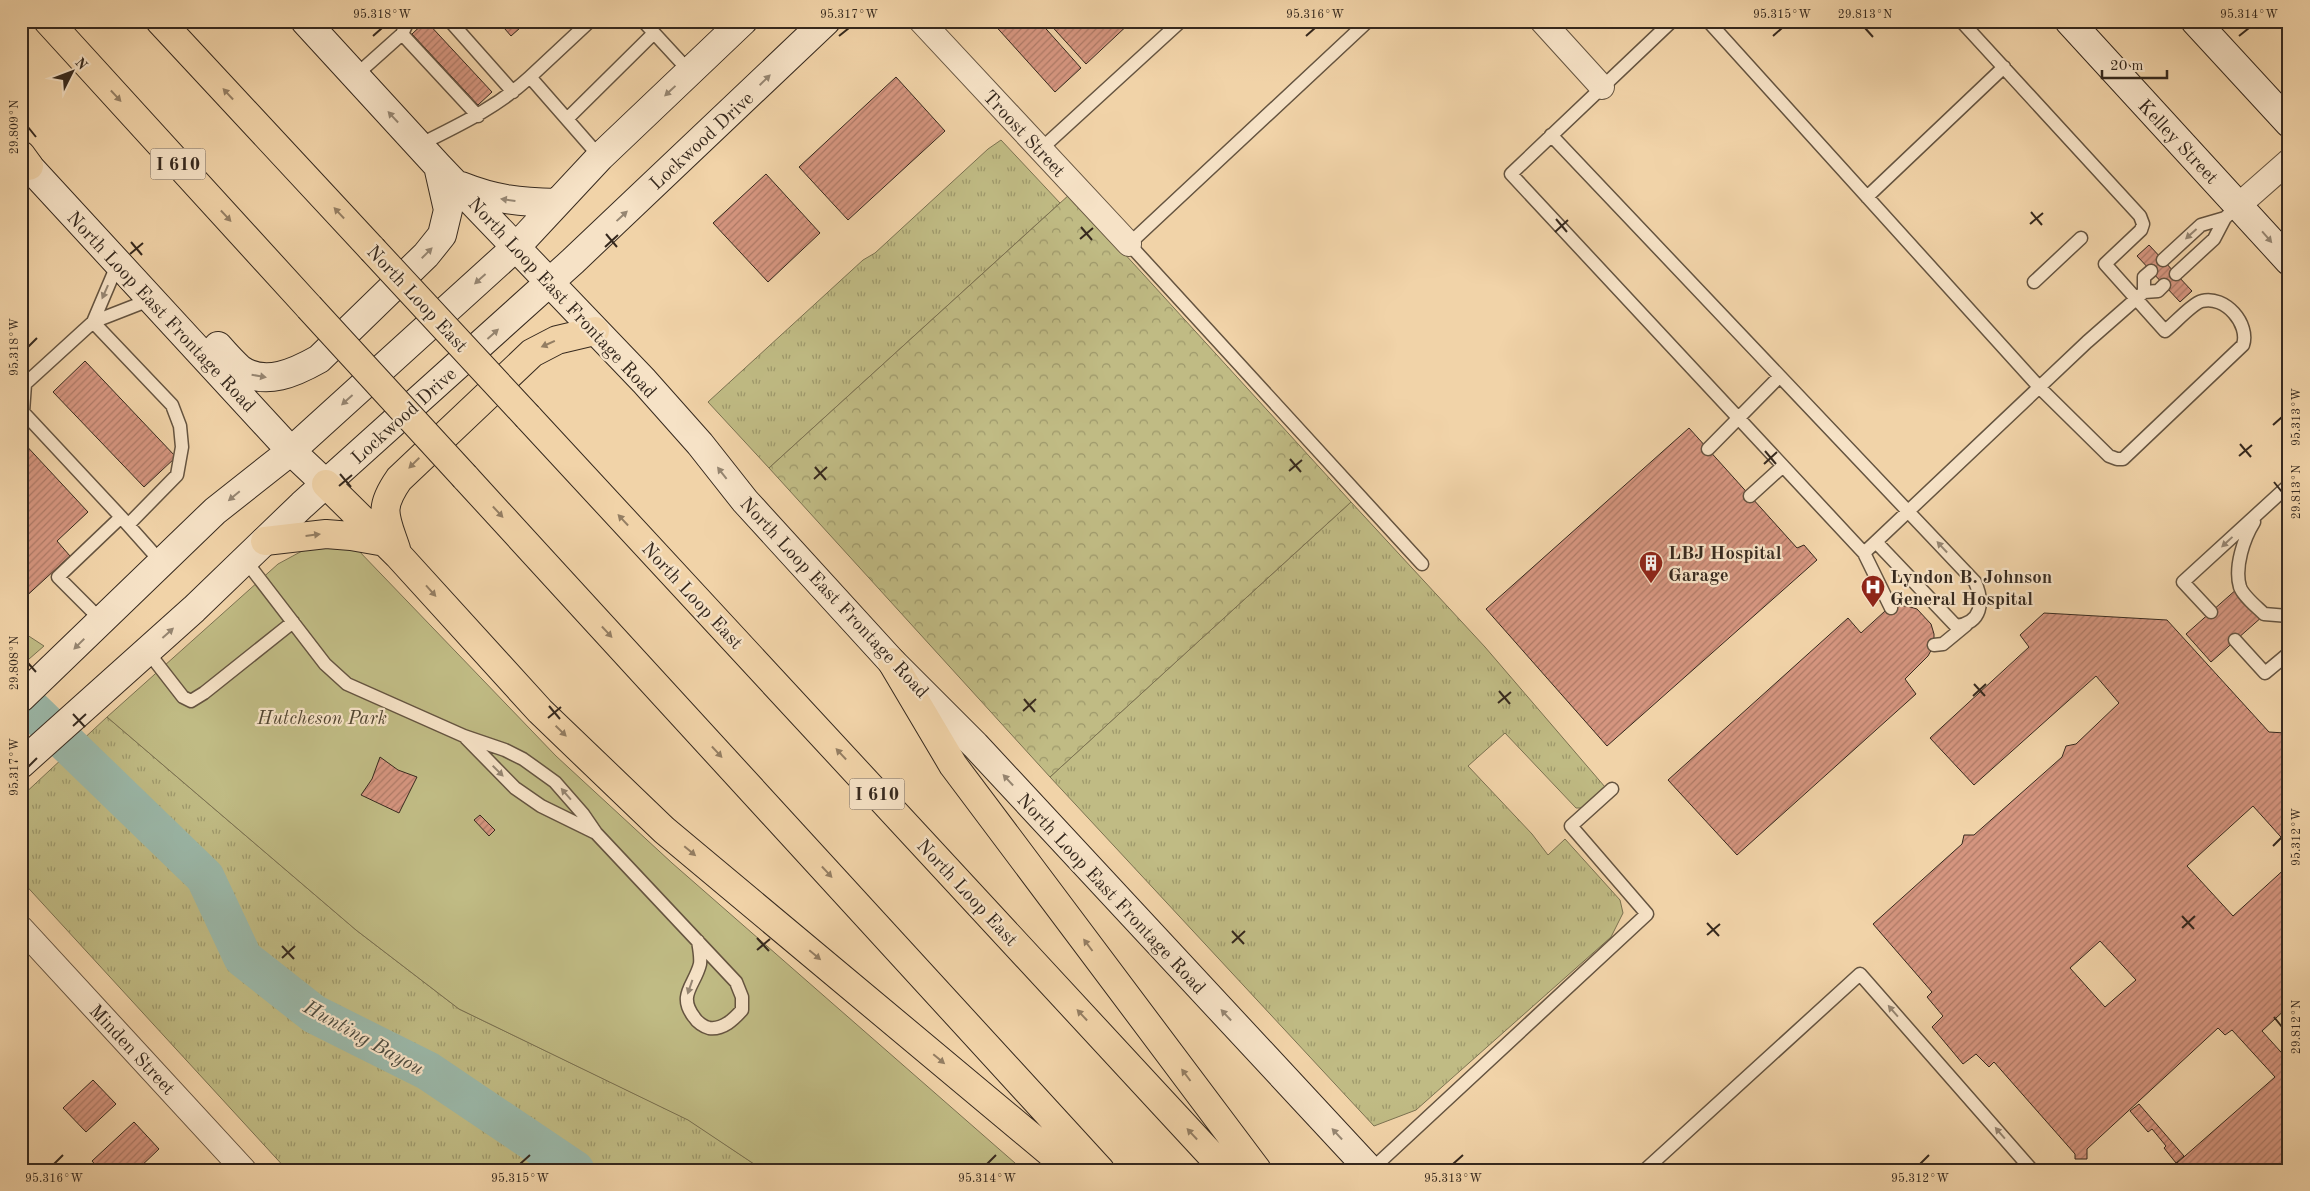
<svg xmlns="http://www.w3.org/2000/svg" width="2310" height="1191" viewBox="0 0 2310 1191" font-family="'Old Standard TT',serif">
	<defs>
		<pattern id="grass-tufts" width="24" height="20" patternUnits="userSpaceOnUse" patternTransform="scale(1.25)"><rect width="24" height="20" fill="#c0bb84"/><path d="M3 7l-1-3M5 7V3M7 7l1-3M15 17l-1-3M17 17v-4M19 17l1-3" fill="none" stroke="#9d986b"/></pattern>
		<pattern id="forest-crowns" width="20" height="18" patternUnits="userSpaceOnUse" patternTransform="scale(1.25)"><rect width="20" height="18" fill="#c0bb84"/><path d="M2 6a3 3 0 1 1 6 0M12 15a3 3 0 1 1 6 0" fill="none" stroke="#9d986b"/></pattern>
		<pattern id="building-hatch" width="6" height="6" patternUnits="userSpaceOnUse" patternTransform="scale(1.25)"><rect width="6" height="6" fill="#d5957f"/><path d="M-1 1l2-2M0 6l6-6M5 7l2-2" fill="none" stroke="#ae7a67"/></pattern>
	</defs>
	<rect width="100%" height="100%" fill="#f1d3a8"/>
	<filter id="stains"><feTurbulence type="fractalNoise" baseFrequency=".004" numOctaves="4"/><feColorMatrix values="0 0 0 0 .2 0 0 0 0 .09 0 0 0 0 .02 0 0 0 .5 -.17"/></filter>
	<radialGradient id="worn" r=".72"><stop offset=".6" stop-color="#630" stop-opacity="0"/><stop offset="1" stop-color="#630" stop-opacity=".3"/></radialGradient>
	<path fill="url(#grass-tufts)" stroke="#7b7251" d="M1001 140 1060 203 769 468 708 402 863 260 875 253 988 149Z
		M1351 502 1485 647 1605 787 1581 808H1576L1505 733 1468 766 1532 834 1548 855 1565 839 1620 900 1623 913 1611 937 1416 1110 1374 1126 1050 777Z
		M107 717 356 930 459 1009 689 1120 763 1170H287L21 880V797Z"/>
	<path fill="url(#forest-crowns)" stroke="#7b7251" d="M1070 194 1351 502 1050 777 769 468Z"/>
	<path fill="#c0bb84" stroke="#7b7251" d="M315 544 357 549 556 756 672 863 1023 1170H763L688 1120 459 1009 356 930 107 717 278 564Z
		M21 631 44 646 21 666Z"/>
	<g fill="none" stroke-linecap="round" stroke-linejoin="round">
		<path stroke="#9bb8a9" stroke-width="39" d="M21 699 205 877 243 958 314 1014 428 1071 575 1170"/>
	</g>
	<path fill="url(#building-hatch)" stroke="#36291e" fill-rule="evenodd" d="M426 21 492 92 478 105 412 34Z
		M498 21H528L511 36Z
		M991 21H1039L1081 68 1055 92Z
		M1047 21H1132L1086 64Z
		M896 77 945 131 848 220 799 167Z
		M766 174 820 233 768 282 713 223Z
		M2149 245 2192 291 2180 302 2137 256Z
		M85 361 176 457 144 487 53 392Z
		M1689 428 1797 548 1804 545 1817 560 1607 746 1486 609Z
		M21 440 88 512 57 541 70 556 21 601Z
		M2238 588 2263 616 2211 662 2186 634Z
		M1895 606H1907L1917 609 1931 624 1934 634V645L1928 656 1905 679 1916 694 1737 855 1668 780 1848 618 1861 633 1885 611Z
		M2044 613 2167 620 2269 732 2285 733 2289 736V846L2253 806 2187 866 2233 916 2289 865V1006L2262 1031 2289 1061V1170H2169L2275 1077 2232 1030 2225 1035 2218 1028 2087 1149V1159H2075V1154L1994 1062 1989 1067 1976 1054 1963 1064 1932 1027 1943 1016 1927 997 1932 992 1873 924 1962 844 1964 835H1974L2062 757 2066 746 2076 744 2119 703 2096 676 1974 785 1930 738 2029 647 2020 635ZM2100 941 2136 980 2105 1007 2070 968Z
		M380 757 398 770 417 777 399 813 361 795 372 779Z
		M480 815 495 830 489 836 474 820Z
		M21 1070 29 1078 21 1086Z
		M93 1080 116 1104 86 1132 63 1108Z
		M2139 1104 2184 1156 2176 1163 2164 1148 2166 1146 2152 1129 2148 1132 2130 1111Z
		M134 1122 159 1149 137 1170H100L92 1161Z"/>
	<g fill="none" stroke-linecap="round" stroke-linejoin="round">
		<defs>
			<path id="service" d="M450 21 513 92
				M643 21 690 72
				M1368 21 1129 244 1422 564
				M1672 21 1511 174 1864 553 2087 342 2144 292 2158 291 2164 285
				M1708 21 2040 388 2109 456 2117 459H2123L2243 345C2250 324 2225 295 2202 301 2193 303 2174 324 2165 331L2105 264 2141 230 2143 224 2140 216 1961 21
				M402 34 408 21
				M355 76 402 34 478 116
				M530 77 590 21
				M567 119 654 33
				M1551 135 1975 582C1984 602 1982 623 1956 626L1876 542
				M419 145C459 125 496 108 530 77L600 157
				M1041 149 1181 21
				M1867 197 2004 67
				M2163 260 2201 225 2225 218 2239 205
				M2176 274 2214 239 2225 218
				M2034 282 2081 238
				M2144 292V277L2151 271
				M93 322 172 405 180 426 182 447 177 475 128 525
				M93 322 118 263
				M1708 449 1779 377
				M1750 496 1783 466
				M121 517 23 412 25 384 93 322 152 299
				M2254 522C2244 538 2234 567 2240 587 2243 596 2257 607 2264 614L2289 616
				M1864 553 1891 608
				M245 560 325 664 347 684 464 736 505 750 523 759 555 782 583 814 596 833 736 982 742 997V1010C734 1019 723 1030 709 1028 704 1027 697 1022 694 1017 677 995 695 985 700 964 701 957 699 947 698 941
				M2211 612 2183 582 2289 485
				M102 621 58 577 121 517 162 563
				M2235 640 2265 673 2289 653
				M1934 645 1943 644 1966 625
				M148 652 183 697 191 701 204 693 293 622
				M466 738 515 788 541 806 594 832
				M1371 1170 1647 914 1571 826 1612 789
				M1645 1170 1860 974 2032 1170"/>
			<path id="minor" d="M921 21 1129 244
				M1542 21 1602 87
				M2239 205 2289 161
				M21 928 244 1170"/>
			<path id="secondary" d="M305 21 438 166 644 381 700 444 745 501 892 662 975 745 1370 1170
				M2069 21 2289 261
				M2195 21 2289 123
				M21 158 291 451 326 484
				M461 186C496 200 520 202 557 203
				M218 346C225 354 232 362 240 369 265 387 296 372 319 359L426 255 442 235 448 210 438 166
				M21 698 215 511 291 451 517 246 600 157 743 21
				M21 764 194 609 302 505 573 261 826 21"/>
			<path id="motorway" d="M48 21 309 307
				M160 21 372 249
				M21 155 29 166
				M528 417 1225 1170
				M465 477 1100 1170
				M326 484 398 555 540 711 664 830 1071 1170
				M265 541 326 534 351 536 385 542
				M396 549C385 516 378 509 399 479L532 353 557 340 595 331
				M892 662 953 765 1257 1170"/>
		</defs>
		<use href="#service" stroke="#655440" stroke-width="15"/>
		<use href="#minor" stroke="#655440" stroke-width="26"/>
		<use href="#secondary" stroke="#36291e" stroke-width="30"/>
		<use href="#motorway" stroke="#36291e" stroke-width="30"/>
		<use href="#service" stroke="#f6e2c6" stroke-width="12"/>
		<use href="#minor" stroke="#f6e2c6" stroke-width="24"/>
		<use href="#secondary" stroke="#f6e2c6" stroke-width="28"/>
		<use href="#motorway" stroke="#f1d3a8" stroke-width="28"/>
		<defs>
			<path id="motorway-bridge" d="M372 249 528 417
				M309 307 465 477"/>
		</defs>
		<use href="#motorway-bridge" stroke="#36291e" stroke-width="30" stroke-linecap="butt"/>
		<use href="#motorway-bridge" stroke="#f1d3a8" stroke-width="28"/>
	</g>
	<defs><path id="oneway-solid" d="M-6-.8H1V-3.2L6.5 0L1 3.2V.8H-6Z" transform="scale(1.25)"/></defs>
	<g fill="#968672">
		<use href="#oneway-solid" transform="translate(765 80) rotate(-44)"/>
		<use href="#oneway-solid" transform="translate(670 91) rotate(137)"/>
		<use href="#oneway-solid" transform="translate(393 117) rotate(-133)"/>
		<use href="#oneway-solid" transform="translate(508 200) rotate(-172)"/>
		<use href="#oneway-solid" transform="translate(622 216) rotate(-43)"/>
		<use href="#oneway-solid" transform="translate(2191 234) rotate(138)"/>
		<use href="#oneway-solid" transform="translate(2267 237) rotate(49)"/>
		<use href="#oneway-solid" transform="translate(427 253) rotate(-45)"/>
		<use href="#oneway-solid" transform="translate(480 279) rotate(138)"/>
		<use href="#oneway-solid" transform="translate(105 292) rotate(114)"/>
		<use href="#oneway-solid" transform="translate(493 334) rotate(-42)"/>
		<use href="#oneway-solid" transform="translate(259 376) rotate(10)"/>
		<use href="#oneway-solid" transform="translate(347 400) rotate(138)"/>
		<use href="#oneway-solid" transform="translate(722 473) rotate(-128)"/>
		<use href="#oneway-solid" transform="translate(234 496) rotate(140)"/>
		<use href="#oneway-solid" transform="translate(2227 542) rotate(137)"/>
		<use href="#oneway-solid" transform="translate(1942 547) rotate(-133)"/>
		<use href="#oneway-solid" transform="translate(168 633) rotate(-42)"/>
		<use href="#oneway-solid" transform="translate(79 644) rotate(135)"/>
		<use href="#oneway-solid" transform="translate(498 771) rotate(45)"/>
		<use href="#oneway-solid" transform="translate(1008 780) rotate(-133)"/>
		<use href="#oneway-solid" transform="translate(566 794) rotate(-131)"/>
		<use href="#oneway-solid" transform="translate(690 987) rotate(109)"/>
		<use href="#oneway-solid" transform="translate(1893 1011) rotate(-131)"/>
		<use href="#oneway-solid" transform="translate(1226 1015) rotate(-133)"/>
		<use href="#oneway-solid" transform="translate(2000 1133) rotate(-131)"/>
		<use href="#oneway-solid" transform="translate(1337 1134) rotate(-133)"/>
	</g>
	<g fill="#947e63">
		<use href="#oneway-solid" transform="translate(228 94) rotate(-133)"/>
		<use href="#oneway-solid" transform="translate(116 96) rotate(47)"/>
		<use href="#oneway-solid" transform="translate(339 213) rotate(-133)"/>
		<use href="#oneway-solid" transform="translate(226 216) rotate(47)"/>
		<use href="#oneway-solid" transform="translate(548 344) rotate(156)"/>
		<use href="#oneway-solid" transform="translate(414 463) rotate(135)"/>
		<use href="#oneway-solid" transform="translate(498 512) rotate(47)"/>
		<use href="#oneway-solid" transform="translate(623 520) rotate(-133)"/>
		<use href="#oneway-solid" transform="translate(313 535) rotate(-7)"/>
		<use href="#oneway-solid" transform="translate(431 591) rotate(48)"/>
		<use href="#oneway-solid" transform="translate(607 632) rotate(47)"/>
		<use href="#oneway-solid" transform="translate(561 731) rotate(44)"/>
		<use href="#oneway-solid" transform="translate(717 752) rotate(47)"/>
		<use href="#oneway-solid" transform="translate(841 754) rotate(-133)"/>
		<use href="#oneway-solid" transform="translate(690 851) rotate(40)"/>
		<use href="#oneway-solid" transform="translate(827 872) rotate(47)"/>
		<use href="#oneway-solid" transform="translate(1088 945) rotate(-127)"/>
		<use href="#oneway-solid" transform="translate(815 955) rotate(40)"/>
		<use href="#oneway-solid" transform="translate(1082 1015) rotate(-133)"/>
		<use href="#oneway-solid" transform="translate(939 1059) rotate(40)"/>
		<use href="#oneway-solid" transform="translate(1186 1075) rotate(-127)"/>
		<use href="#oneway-solid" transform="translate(1192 1134) rotate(-133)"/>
	</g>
	<path fill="none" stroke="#36291e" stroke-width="2" d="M1865 28 1873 37M373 36 382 28M839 36 849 28M1306 36 1315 28M1773 36 1782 28M2239 36 2249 28M28 127 36 137M2031 212 2042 225M1556 219 1567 232M2030 224 2043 213M1081 227 1092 240M1555 232 1568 220M606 234 617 247M1080 239 1093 228M131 242 142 255M605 247 618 235M130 254 143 243M28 347 37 338M2273 425 2282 417M2240 444 2251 457M1765 451 1776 464M2239 456 2252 445M1290 459 1301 472M1764 464 1777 452M815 467 826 480M1289 471 1302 460M340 474 351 487M814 479 827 467M2274 482 2282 492M339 486 352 475M28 663 36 672M1974 684 1985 696M1499 691 1510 704M1973 696 1986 684M1024 699 1035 712M1498 703 1511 692M549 706 560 719M1023 711 1036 699M73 714 85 727M548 718 561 707M73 726 86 714M28 767 37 758M2273 846 2282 837M2182 916 2194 929M1707 923 1719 936M2182 928 2195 916M1232 931 1244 944M1707 935 1720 924M757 938 769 951M1232 943 1245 931M282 946 294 959M757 950 770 939M282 958 295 946M2274 1017 2282 1027M54 1164 63 1155M520 1164 530 1155M987 1164 996 1155M1453 1164 1463 1155M1920 1164 1929 1155"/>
	<defs>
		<symbol id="building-pin" viewBox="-11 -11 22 30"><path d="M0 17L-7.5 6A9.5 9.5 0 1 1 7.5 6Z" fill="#8f2418" stroke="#f6e2c6"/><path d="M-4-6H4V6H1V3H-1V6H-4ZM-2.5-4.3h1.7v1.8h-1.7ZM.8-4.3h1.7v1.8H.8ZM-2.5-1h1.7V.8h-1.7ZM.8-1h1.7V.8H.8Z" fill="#fff"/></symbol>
		<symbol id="hospital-pin" viewBox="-11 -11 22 30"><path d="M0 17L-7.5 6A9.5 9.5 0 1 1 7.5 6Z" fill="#8f2418" stroke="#f6e2c6"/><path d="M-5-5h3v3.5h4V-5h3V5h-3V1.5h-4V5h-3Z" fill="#fff"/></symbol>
	</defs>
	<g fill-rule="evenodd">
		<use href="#building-pin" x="1637" y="549" width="28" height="38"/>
		<use href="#hospital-pin" x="1859" y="573" width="28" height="38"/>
	</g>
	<g text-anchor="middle" stroke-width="4.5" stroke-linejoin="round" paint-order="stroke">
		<g fill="#f6e2c6" stroke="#706050" stroke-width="1">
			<rect x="150.5" y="148.5" width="55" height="31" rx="4"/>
			<rect x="849.5" y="778.5" width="55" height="31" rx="4"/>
		</g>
		<g font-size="18" font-weight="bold" fill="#36291e">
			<text x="178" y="170">I 610</text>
			<text x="877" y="800">I 610</text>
		</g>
		<g font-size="19" fill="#36291e" stroke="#f6e2c6">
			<text transform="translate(1025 133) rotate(47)" y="7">Troost Street</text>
			<text transform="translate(701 140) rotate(-43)" y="7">Lockwood Drive</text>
			<text transform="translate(2179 141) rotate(47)" y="7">Kelley Street</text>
			<text transform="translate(563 297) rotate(47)" y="7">North Loop East Frontage Road</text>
			<text transform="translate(418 298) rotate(47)" y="7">North Loop East</text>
			<text transform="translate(162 311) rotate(47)" y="7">North Loop East Frontage Road</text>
			<text transform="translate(403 415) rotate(-42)" y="7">Lockwood Drive</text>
			<text transform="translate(693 595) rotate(47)" y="7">North Loop East</text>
			<text transform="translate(835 597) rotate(47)" y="7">North Loop East Frontage Road</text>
			<text transform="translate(968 892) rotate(47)" y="7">North Loop East</text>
			<text transform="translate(1112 893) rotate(47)" y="7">North Loop East Frontage Road</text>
			<text transform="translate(133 1049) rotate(47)" y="7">Minden Street</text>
		</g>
		<g font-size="19" font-weight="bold" fill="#36291e" stroke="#f6e2c6" text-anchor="start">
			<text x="1668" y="559">LBJ Hospital<tspan x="1668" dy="22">Garage</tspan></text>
			<text x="1890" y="583">Lyndon B. Johnson<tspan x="1890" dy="22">General Hospital</tspan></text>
		</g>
		<g font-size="19" font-style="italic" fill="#524632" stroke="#f6e2c6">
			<text x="322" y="724">Hutcheson Park</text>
		</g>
		<g font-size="20" font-style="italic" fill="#4f4d41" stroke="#f6e2c6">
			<text transform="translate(364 1037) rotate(29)" y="7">Hunting Bayou</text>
		</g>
	</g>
	<rect width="2310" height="1191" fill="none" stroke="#f1d3a8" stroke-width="55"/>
	<g transform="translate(72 72) rotate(48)" stroke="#f6e2c6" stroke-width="4" paint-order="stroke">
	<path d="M0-4L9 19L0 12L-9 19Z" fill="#36291e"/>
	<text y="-8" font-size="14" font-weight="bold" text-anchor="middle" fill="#36291e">N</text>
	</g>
	<path d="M2102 70v8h65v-8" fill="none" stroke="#36291e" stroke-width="2.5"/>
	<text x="2110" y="70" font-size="15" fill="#36291e" stroke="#f6e2c6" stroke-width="4" paint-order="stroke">20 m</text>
	<rect x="28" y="28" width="2254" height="1136" fill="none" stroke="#36291e" stroke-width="2"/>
	<g font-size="12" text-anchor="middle" fill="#36291e">
		<text x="382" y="18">95.318°W</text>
		<text x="849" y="18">95.317°W</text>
		<text x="1315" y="18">95.316°W</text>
		<text x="1782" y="18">95.315°W</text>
		<text x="1865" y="18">29.813°N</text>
		<text x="2249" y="18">95.314°W</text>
		<text transform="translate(14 127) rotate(-90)" y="4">29.809°N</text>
		<text transform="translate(14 347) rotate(-90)" y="4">95.318°W</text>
		<text transform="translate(2296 417) rotate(-90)" y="4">95.313°W</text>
		<text transform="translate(2296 492) rotate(-90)" y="4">29.813°N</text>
		<text transform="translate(14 663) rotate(-90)" y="4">29.808°N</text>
		<text transform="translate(14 767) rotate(-90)" y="4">95.317°W</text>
		<text transform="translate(2296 837) rotate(-90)" y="4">95.312°W</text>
		<text transform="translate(2296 1027) rotate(-90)" y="4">29.812°N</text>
		<text x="54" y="1182">95.316°W</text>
		<text x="520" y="1182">95.315°W</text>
		<text x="987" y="1182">95.314°W</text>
		<text x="1453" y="1182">95.313°W</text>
		<text x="1920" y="1182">95.312°W</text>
	</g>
	<rect width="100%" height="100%" filter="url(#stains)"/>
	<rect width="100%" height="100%" fill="url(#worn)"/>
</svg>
